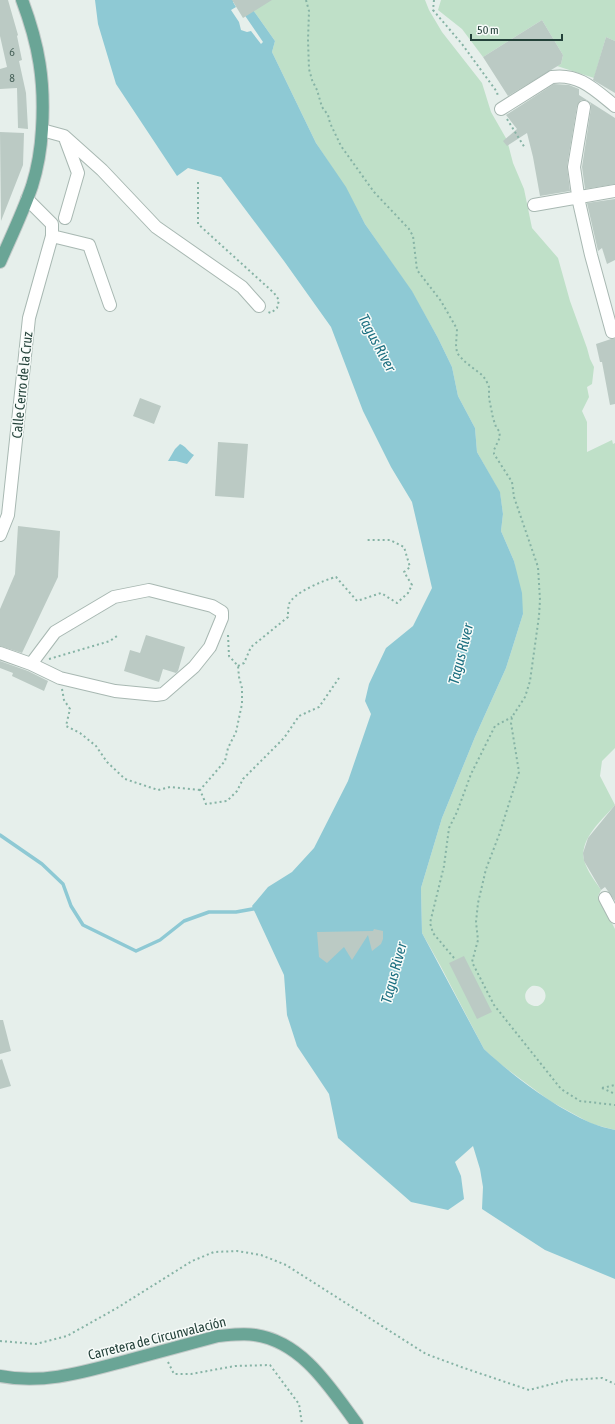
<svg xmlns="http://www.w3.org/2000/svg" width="615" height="1424" viewBox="0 0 615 1424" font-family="'Asap Condensed',sans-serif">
	<rect width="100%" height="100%" fill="#e6efeb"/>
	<path fill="#bfe0c8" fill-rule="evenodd" d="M246 0H425L429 10 442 32 482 83 491 112 507 140 513 163 524 189 532 228 558 258 570 301 587 348 590 359 594 367 592 384 587 387 589 397 582 411 587 422V452L612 440 613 444 615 443V748L602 761 600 776 615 805C603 819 579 839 584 860 587 871 595 881 601 890L598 896 615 929V1130L592 1124 550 1101 499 1063 484 1049 440 965 422 933 421 888 442 818 475 737 506 668 523 614 514 561 501 531 503 514 500 493 477 452 475 428 458 396 452 367 438 338 412 292 365 224 345 187 316 143 272 52 275 41ZM532 986C546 984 551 1000 538 1006 525 1007 520 993 532 986Z
		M441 0H615V41L606 37 594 78 557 66 561 64 563 55 542 20 483 57 462 29 438 10Z"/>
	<path fill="#8ec9d4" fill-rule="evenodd" d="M95 0H246L275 41 272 52 316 143 346 187 365 224 412 291 438 338 452 367 458 396 475 428 477 452 500 492 503 514 501 531 514 561 522 593 523 614 506 668 475 737 442 818 421 888 422 933 484 1049C514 1077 553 1106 591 1123 598 1126 607 1128 615 1130V1279L545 1250 482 1209 483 1187 480 1169 473 1146 455 1162 461 1176 464 1199 448 1210 411 1202 338 1138 329 1094 297 1046 287 1015 284 975 252 906 268 887 292 872 314 848 348 781 371 714 365 701 369 684 386 648 413 626 432 588 412 502 391 467 363 411 331 327 284 261 221 177 188 168 177 176 116 84 98 24ZM235 1 263 42 261 44 251 31 247 32 241 30 239 22 231 10 236 7 233 2Z
		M180 444C186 446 188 452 194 455L187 464 176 461H168L175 449Z"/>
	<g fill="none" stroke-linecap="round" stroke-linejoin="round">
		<path stroke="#8ec9d4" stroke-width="3.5" d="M0 835 42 864 63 884 71 906 83 925 136 951 160 940 184 921 209 912H236L258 908"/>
	</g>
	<path fill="#bbcac4" d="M0 0H8L18 35 17 36 22 60 19 61 26 93 28 129 18 128 17 88 0 89V69L7 67 0 36Z
		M232 0H272L243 18Z
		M542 20 563 55 561 64 508 96 483 57Z
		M606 37 615 41V93L593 80Z
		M554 84 569 85 579 89V95L615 118V184L585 189 582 167 591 108V104L586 100H581L577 106 567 166 570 191 540 196 533 157 527 133 507 146 503 141 517 129 506 115Z
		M0 132 24 133 23 165 1 221Z
		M615 199V260L607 264 602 248 598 251 587 203Z
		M611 339H615V404L610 405 602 362H600L596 344Z
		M140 398 161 406 154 424 133 416Z
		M218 442 248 444 244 498 215 496Z
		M18 526 60 531 58 577 22 653 0 646V609L15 574Z
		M146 635 185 647 178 671 176 673 163 669 159 682 124 671 130 650 140 653Z
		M0 661 28 671 48 681 44 691 12 676 13 673 0 668Z
		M615 805V901L605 887 601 890 584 861 583 853 588 838Z
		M374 929 383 931V939L381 944 372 951 368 935 352 960 344 947 327 963 319 957 317 932 373 931Z
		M464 956 492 1012 477 1019 449 963Z
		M0 1020H3L11 1051 0 1054Z
		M2 1059 11 1086 0 1089V1060Z"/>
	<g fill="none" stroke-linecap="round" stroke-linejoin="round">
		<defs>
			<path id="minor" d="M584 107 574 167 579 202 591 255 612 332 615 331
				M501 109 552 77C579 73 595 90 615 106
				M42 130 64 136 102 170 156 227 242 287 259 306
				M65 138 78 173 65 218
				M534 205 615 191
				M52 236 89 245 110 305
				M0 535 8 515 29 318 52 236V224L27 199
				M0 653 31 664 60 678 115 691 156 695 163 694 194 667 210 647 222 618V612L212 606 149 590 114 597 55 632 31 664
				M605 898 615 917"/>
			<path id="major" d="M0 262C11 237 23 212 32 186 38 167 41 148 42 129 45 81 39 45 22 0
				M0 1376C44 1385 87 1371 129 1360 159 1352 189 1344 218 1336 230 1335 243 1333 255 1335 303 1342 331 1389 357 1424"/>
		</defs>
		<use href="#minor" stroke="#a8b8b2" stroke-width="14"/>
		<use href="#major" stroke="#c2cac8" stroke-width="14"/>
		<path stroke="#86b3a5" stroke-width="2" stroke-dasharray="2 3" stroke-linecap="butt" d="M306 0 309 11 308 40 309 69 312 80 317 90 322 107 328 115 330 123 341 146 374 192 409 229 413 236 417 270 441 301 457 329 456 345 457 353 464 361 482 375 486 380 489 387V398L493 418 496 427 499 431 500 437 494 450V454L512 482 514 497 538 567 540 600 539 616 530 681 525 697 512 717 511 723 519 772 499 835 486 869 478 903 476 922 478 940 472 962 494 1005 561 1089 580 1101 615 1105
			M434 0 433 10 462 44 497 92 498 97
			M507 119 525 148
			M198 182V224L274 293 279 300 277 308 271 313 268 312
			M228 635 229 656 238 666 239 677 242 688V704L236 732 228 748 225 761 200 790 206 804 227 801 237 791 243 779 284 738 299 716 319 707 339 678
			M49 659 110 641 117 636
			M238 666 244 663 251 647 288 617C288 613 288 607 289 604 293 593 324 580 336 577L357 601 381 593 397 603 408 593 412 585 404 572 410 567 404 547 390 540H365
			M62 689 64 700 70 709 66 726 80 733 96 746 107 762 125 779 158 790 170 787 200 790
			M454 958 433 933 430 923 444 866 449 828 457 812 471 774 495 726 512 717
			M602 1088 615 1094
			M602 1088 615 1085
			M0 1341 36 1344 67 1336 117 1308 192 1261 214 1252 237 1251 261 1255 286 1265 426 1354 464 1368 529 1390 568 1380 602 1378 615 1384
			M168 1362 174 1374H191L235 1366 270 1365 299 1404 302 1424"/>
		<use href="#minor" stroke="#fff" stroke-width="12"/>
		<use href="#major" stroke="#6aa596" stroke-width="12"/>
	</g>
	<g text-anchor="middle" stroke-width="3" stroke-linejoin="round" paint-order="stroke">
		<g font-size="12" fill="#4a645c">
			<text x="12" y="56">6</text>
			<text x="12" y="82">8</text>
		</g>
		<g font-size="14" fill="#24423a" stroke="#f7fbf9">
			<text transform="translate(22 385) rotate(-84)" y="5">Calle Cerro de la Cruz</text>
			<text transform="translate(157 1338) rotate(-14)" y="5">Carretera de Circunvalación</text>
		</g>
		<g font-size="15" font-style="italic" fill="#1c6f80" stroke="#f7fbf9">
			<text transform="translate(377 343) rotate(62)" y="5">Tagus River</text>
			<text transform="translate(461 654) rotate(-76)" y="5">Tagus River</text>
			<text transform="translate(394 973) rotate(-75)" y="5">Tagus River</text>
		</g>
	</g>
	<path d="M471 34v6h91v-6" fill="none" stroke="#24423a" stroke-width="2"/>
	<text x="477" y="34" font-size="12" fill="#24423a" stroke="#f7fbf9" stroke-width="3" paint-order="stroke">50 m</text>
</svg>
